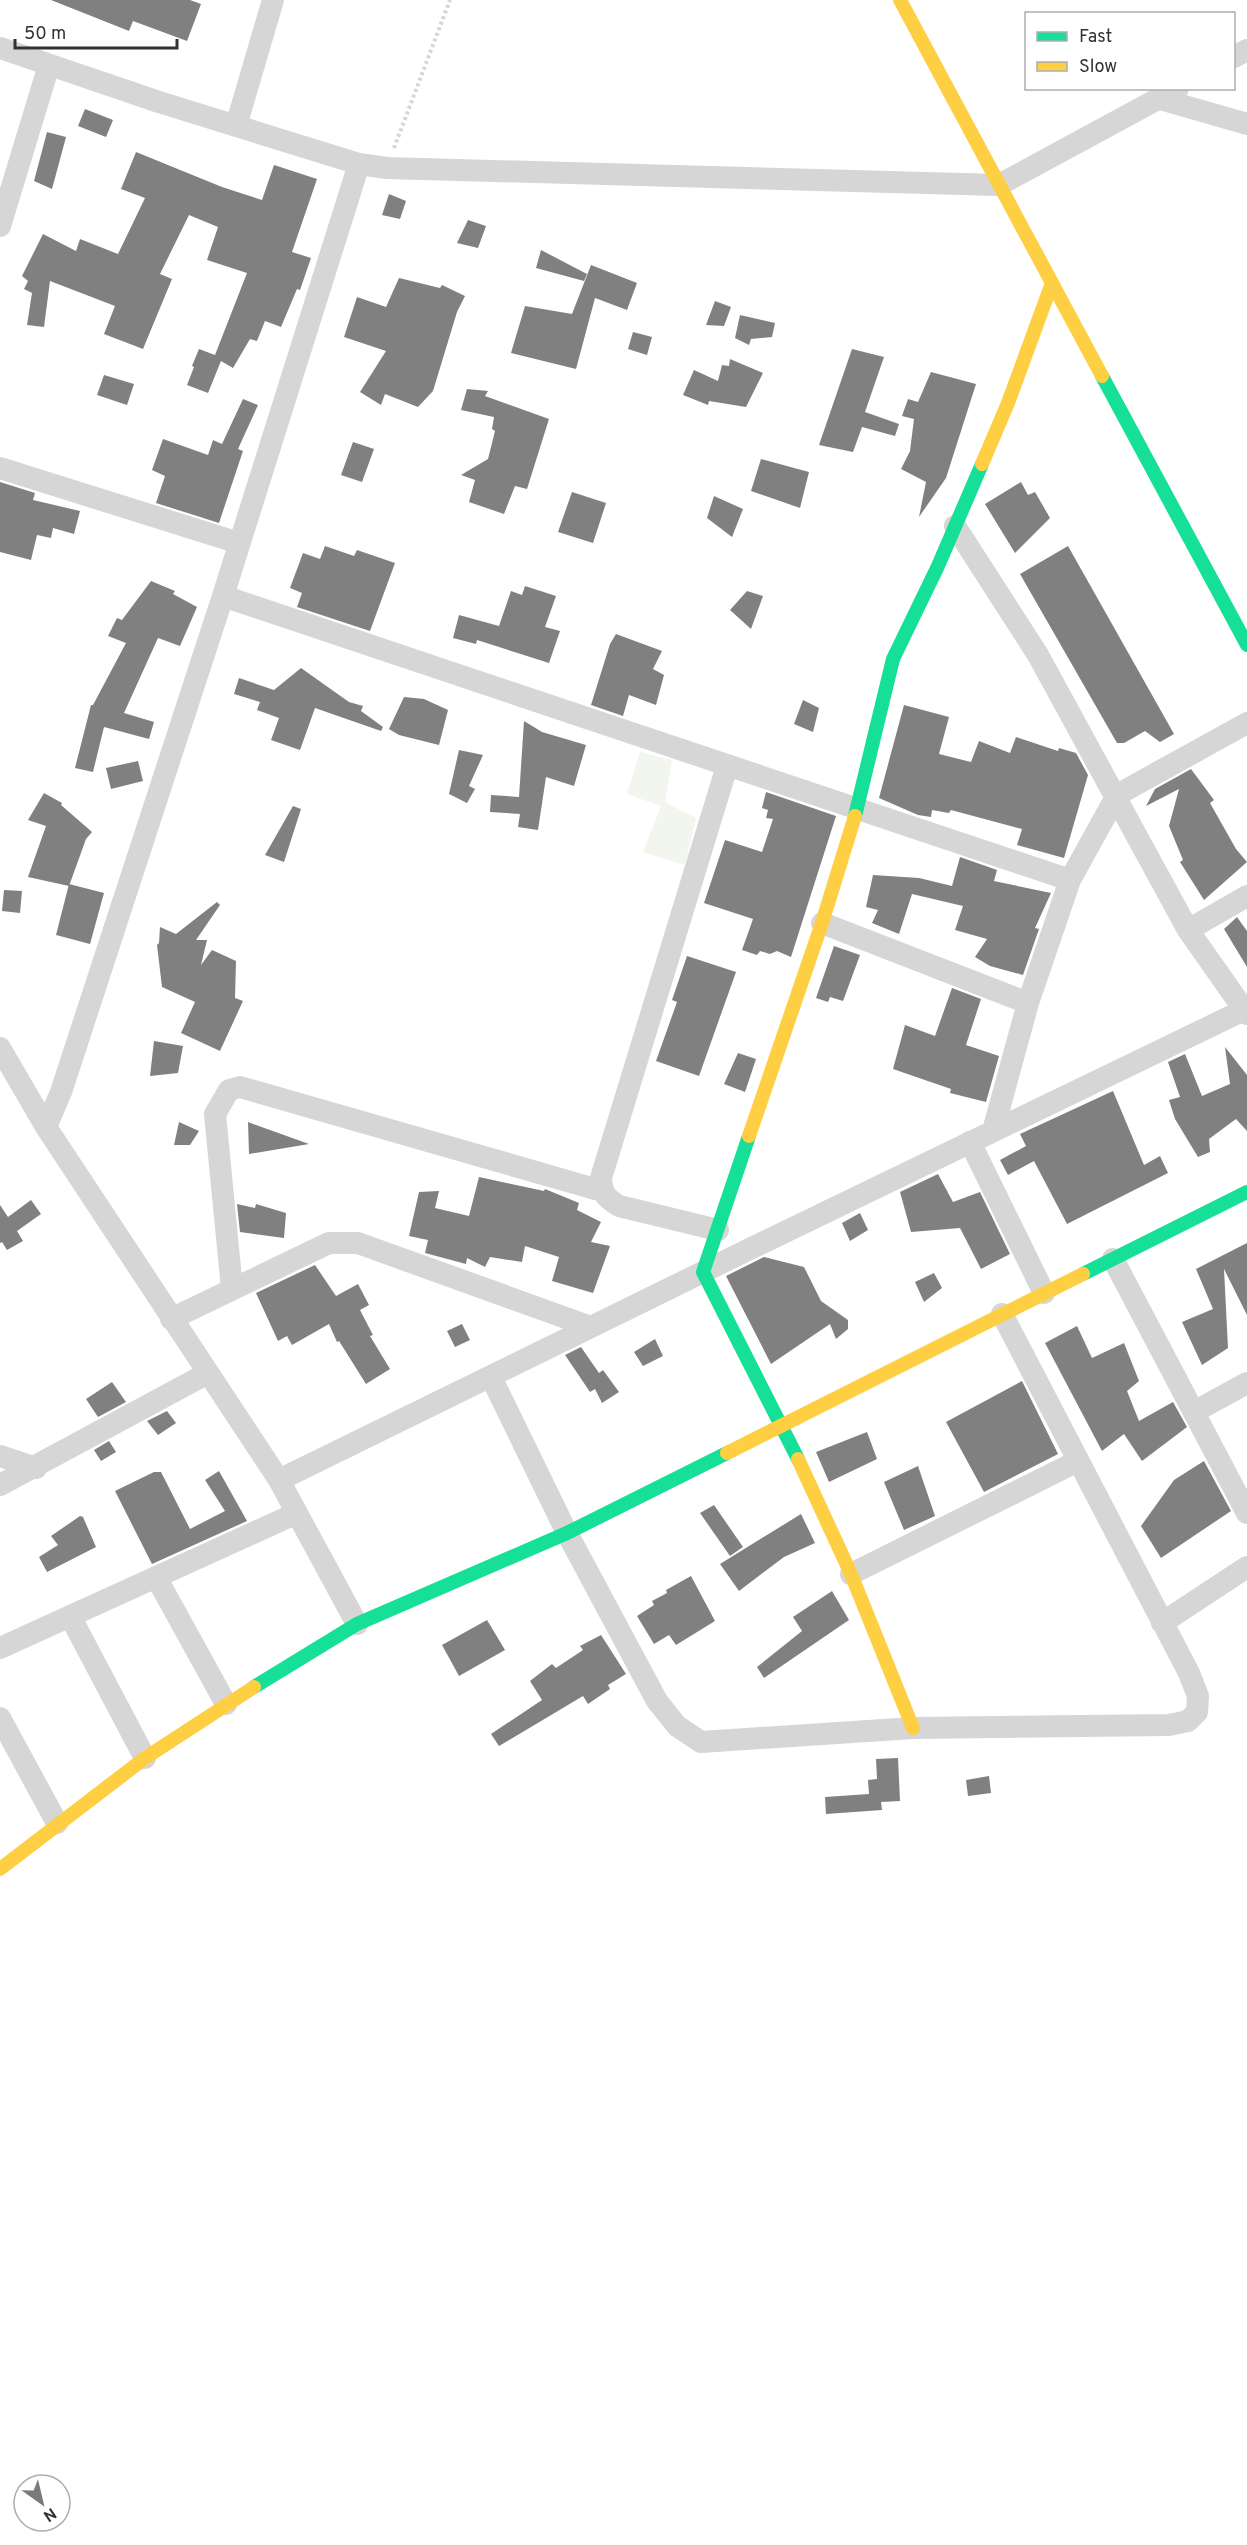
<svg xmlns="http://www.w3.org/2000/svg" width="1247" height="2545" viewBox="0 0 1247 2545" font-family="Overpass,sans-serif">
	<rect width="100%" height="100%" fill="#fff"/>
	<path fill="#f2f6ee" d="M640 752 672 760 665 802 696 818 685 865 643 852 661 806 627 794Z"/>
	<path fill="#808080" d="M51 0H190L201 4 187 41 133 21 129 31Z
		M85 109 113 120 106 137 78 126Z
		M47 132 66 137 52 189 34 181Z
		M136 152 222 187 262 200 274 165 317 179 292 252 311 258 300 290 297 289 281 327 265 321 257 341 250 339 233 368 221 361 208 393 187 385 194 367 192 366 199 349 215 355 247 273 207 260 218 227 189 215 160 274 172 279 143 349 104 334 115 306 50 281 44 327 27 325 32 293 24 289 28 281 22 276 43 234 76 251 80 239 118 254 145 198 121 189Z
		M389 194 406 201 400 219 382 215Z
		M468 220 486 226 478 248 457 243Z
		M541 250 587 274 584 281 536 268Z
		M591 265 637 283 627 310 595 298 576 369 511 353 525 306 572 314Z
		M399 278 440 288 442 285 465 296 457 312 433 391 418 407 385 394 381 405 360 392 386 351 344 337 357 297 386 307Z
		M715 301 731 307 724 326 706 325Z
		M740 315 775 323 772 337 751 339 749 345 735 338Z
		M633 332 652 337 647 355 628 349Z
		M852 349 884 357 865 412 899 424 895 436 862 427 853 452 819 445Z
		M730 359 763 373 746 407 709 401 708 405 683 395 694 370 718 381 722 365 729 366Z
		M931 372 976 384 946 478 919 517 926 482 901 469 910 451 914 419 902 416 908 399 918 402Z
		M104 375 134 384 127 405 97 395Z
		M467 389 488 391 485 396 549 419 527 489 515 486 504 514 469 502 475 480 461 475 488 459 495 431 492 429 494 417 461 410Z
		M243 399 258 405 238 449 243 451 219 523 156 503 165 476 152 470 163 439 208 455 213 440 222 444Z
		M353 442 374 449 362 482 341 475Z
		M761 459 809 472 800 508 751 491Z
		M0 482 35 493 33 500 80 511 74 534 53 528 51 538 37 535 31 560 0 552Z
		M1021 482 1028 495 1035 492 1050 518 1015 553 985 504Z
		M572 492 606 503 593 543 558 532Z
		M714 496 743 509 732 537 707 518Z
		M325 546 354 556 357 550 395 563 370 631 297 607 302 593 290 588 303 553 320 559Z
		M1068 546 1174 734 1160 742 1145 731 1124 743H1117L1020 574Z
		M151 581 175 591 173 594 197 607 180 646 158 638 124 713 154 722 149 739 104 727 93 772 75 768 91 705H93L126 643 108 636 117 618 122 620Z
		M525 586 556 596 545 627 560 631 549 663 477 640 476 644 453 638 459 615 499 626 511 591 522 595Z
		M747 591 763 596 751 629 730 610Z
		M616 634 662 651 653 669 664 675 656 705 629 695 623 716 591 705 610 644Z
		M301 668 349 702 363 706 361 711 383 727 381 731 315 708 300 750 271 740 279 718 257 710 260 702 234 694 239 678 274 690Z
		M404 697 424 699 448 710 439 745 399 735 389 729Z
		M803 700 819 708 813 732 794 724Z
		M904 705 949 717 939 754 971 762 979 741 1010 753 1016 737 1058 751 1059 748 1076 753 1088 775 1064 858 1017 845 1022 829 951 810 949 813 932 810 931 817 918 815 879 798Z
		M524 721 542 732 586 745 574 786 546 777 538 830 518 827 520 814 490 812 491 795 519 797Z
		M459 750 483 755 469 786 475 789 467 803 449 794Z
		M138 761 143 781 111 789 106 768Z
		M1191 769 1214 800 1210 803 1236 849 1247 862 1204 900 1180 862 1183 860 1169 826 1179 789 1146 806 1155 789Z
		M766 792 836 816 791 957 777 951 770 954 760 951 757 955 742 950 753 919 704 903 725 840 762 852 773 819 766 818 768 810 762 808Z
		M44 793 62 803 61 805 92 832 86 839 69 886 28 877 46 826 28 820Z
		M293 806 301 809 284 862 265 855Z
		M960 857 997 870 994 881 1051 893 1035 928 1039 929 1023 975 990 966 975 957 987 939 955 930 963 906 912 894 899 934 872 923 878 910 866 907 873 875 919 878 952 886Z
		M69 884 104 893 90 944 56 935Z
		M4 890 22 891 20 913 2 911Z
		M217 902 220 905 196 940H207L201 965 212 950 236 961 235 998 243 1001 220 1051 181 1033 195 1002 162 987 157 945 159 943 160 927 176 934Z
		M1237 917 1247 931V967L1224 929Z
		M834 946 860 955 843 1001 830 997 828 1002 816 998Z
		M687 956 736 972 699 1076 656 1061 677 1002 672 1000Z
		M952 988 981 999 966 1045 999 1056 986 1102 950 1093 951 1089 893 1069 905 1025 935 1036Z
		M154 1041 183 1046 178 1073 150 1076Z
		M1225 1047 1247 1075V1131L1236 1119 1209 1139 1210 1152 1198 1157 1175 1119 1169 1100 1180 1097 1168 1062 1185 1054 1202 1096 1230 1084Z
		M738 1053 756 1059 745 1092 724 1084Z
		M1113 1091 1144 1165 1160 1156 1168 1173 1067 1224 1034 1161 1008 1175 1000 1160 1026 1146 1020 1134Z
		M179 1122 199 1131 190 1145H174Z
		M248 1122 309 1144 249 1154Z
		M938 1174 953 1202 980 1192 1010 1254 981 1269 960 1228 911 1232 900 1192Z
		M479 1177 544 1191 545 1189 579 1203 577 1210 601 1222 591 1242 610 1246 593 1293 552 1281 559 1257 525 1246 522 1262 490 1257 485 1267 467 1258 466 1264 425 1253 428 1240 409 1236 419 1192 439 1191 435 1208 469 1216Z
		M31 1200 41 1214 17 1231 23 1241 7 1250 2 1242 0 1243V1205L8 1217Z
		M237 1204 255 1208 256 1204 286 1213 284 1238 240 1232Z
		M860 1213 868 1230 850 1241 842 1223Z
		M1247 1243V1315L1224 1269 1228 1348 1202 1365 1182 1322 1213 1309 1196 1269Z
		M764 1257 804 1267 821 1301 848 1320V1329L836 1339 830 1324 771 1364 726 1276Z
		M315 1265 336 1296 358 1284 369 1305 360 1310 373 1335 370 1336 390 1369 366 1384 339 1341 337 1342 329 1324 292 1345 287 1336 278 1341 256 1293Z
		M934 1273 942 1288 924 1302 915 1282Z
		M462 1324 470 1340 455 1347 447 1331Z
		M1077 1326 1092 1358 1124 1343 1139 1381 1127 1391 1139 1421 1173 1402 1187 1427 1142 1461 1124 1434 1102 1451 1045 1343Z
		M655 1339 663 1356 643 1366 634 1352Z
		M581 1347 599 1373 603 1370 619 1392 602 1403 595 1389 590 1392 565 1355Z
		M1022 1381 1058 1454 984 1492 946 1422Z
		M112 1382 126 1402 98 1417 86 1399Z
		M167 1411 176 1423 158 1435 147 1421Z
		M867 1432 877 1459 829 1482 816 1452Z
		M109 1441 116 1452 101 1461 94 1450Z
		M1204 1461 1231 1511 1161 1558 1141 1526 1174 1480Z
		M918 1466 935 1516 904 1530 884 1482Z
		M219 1471 247 1521 152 1564 115 1491 154 1472H161L190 1529 225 1511 205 1480Z
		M714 1505 743 1547 730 1556 700 1513Z
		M801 1514 815 1543 784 1557 739 1591 720 1564Z
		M80 1516 83 1517 96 1547 47 1572 39 1557 58 1545 51 1536Z
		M691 1576 715 1621 676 1645 669 1635 654 1644 637 1616 654 1605 652 1601 667 1593 666 1590Z
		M832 1591 849 1620 764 1678 757 1667 802 1631 793 1617Z
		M487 1620 505 1650 459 1676 442 1645Z
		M601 1635 626 1674 608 1685 610 1689 588 1704 583 1696 499 1746 491 1734 542 1700 530 1681 552 1664 556 1668 583 1650 580 1646Z
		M898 1758 900 1801 881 1802 882 1810 826 1814 825 1797 869 1794 868 1780 877 1779 876 1759Z
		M989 1776 991 1793 968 1796 966 1780Z"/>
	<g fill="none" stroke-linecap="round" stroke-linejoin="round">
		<path stroke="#d6d6d6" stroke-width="4" stroke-dasharray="3 3" stroke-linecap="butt" d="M394 148 450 0"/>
		<path stroke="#d6d6d6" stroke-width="22" d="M0 48 159 102 359 164 387 168 999 185 1178 88
			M1234 57 1247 50
			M1160 99 1247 124
			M236 126 273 0
			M0 226 49 65
			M0 468 239 543
			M955 526 1038 655 1188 930 1247 1014
			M223 596 1070 880
			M822 923 1028 1003
			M1188 930 1247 896
			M0 1048 46 1127 279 1480 357 1624
			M46 1127 61 1092 223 596 359 164
			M993 1131 1028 1003 1070 880 1117 795 1247 723
			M970 1142 1044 1293
			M718 1230 619 1206C606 1198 602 1194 601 1178L727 766
			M1113 1259 1247 1513
			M232 1289 215 1114 229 1090 240 1087 602 1191
			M171 1319 329 1243H358L591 1327
			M491 1377 567 1533 657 1701 677 1726 701 1742 913 1728 1169 1725 1188 1721 1197 1712 1198 1696 1189 1673 1002 1314
			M1194 1412 1247 1383
			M0 1456 36 1468
			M279 1480 760 1244 1244 1010
			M0 1485 208 1373
			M851 1574 1078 1461
			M156 1577 226 1704
			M70 1616 145 1758
			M1162 1623 1247 1567
			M0 1648 297 1513
			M0 1718 57 1823"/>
		<path stroke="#16e098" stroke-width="14" d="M1102 376 1247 645
			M855 816 893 659 938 566 982 464
			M749 1136 703 1272 798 1459
			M1083 1274 1247 1192
			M254 1687 357 1624 567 1533 727 1453"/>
		<path stroke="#ffcf43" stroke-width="14" d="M900 0 1102 376
			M982 464 1008 403 1052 283
			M749 1136 822 923 855 816
			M727 1453 1083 1274
			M798 1459 851 1574 913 1728
			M0 1869 145 1758 254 1687"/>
	</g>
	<rect x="1025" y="12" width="210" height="78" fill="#ffffff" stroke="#adadad" stroke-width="1.5"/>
	<rect x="1037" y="32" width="30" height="9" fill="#16e098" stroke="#adadad" stroke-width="1.5"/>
	<text x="1079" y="42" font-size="18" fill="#323232">Fast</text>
	<rect x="1037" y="62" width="30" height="9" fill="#ffcf43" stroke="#adadad" stroke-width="1.5"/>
	<text x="1079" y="72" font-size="18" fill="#323232">Slow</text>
	<g transform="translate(42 2503) rotate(146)"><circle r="28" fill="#ffffff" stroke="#adadad" stroke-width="1.5"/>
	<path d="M0-4.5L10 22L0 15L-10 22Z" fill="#7a7a7a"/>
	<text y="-9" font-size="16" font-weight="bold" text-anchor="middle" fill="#323232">N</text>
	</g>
	<path d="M15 39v9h162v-9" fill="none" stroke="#323232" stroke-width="3"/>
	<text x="24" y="39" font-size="18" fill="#323232" stroke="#ffffff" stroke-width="4.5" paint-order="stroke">50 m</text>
</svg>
